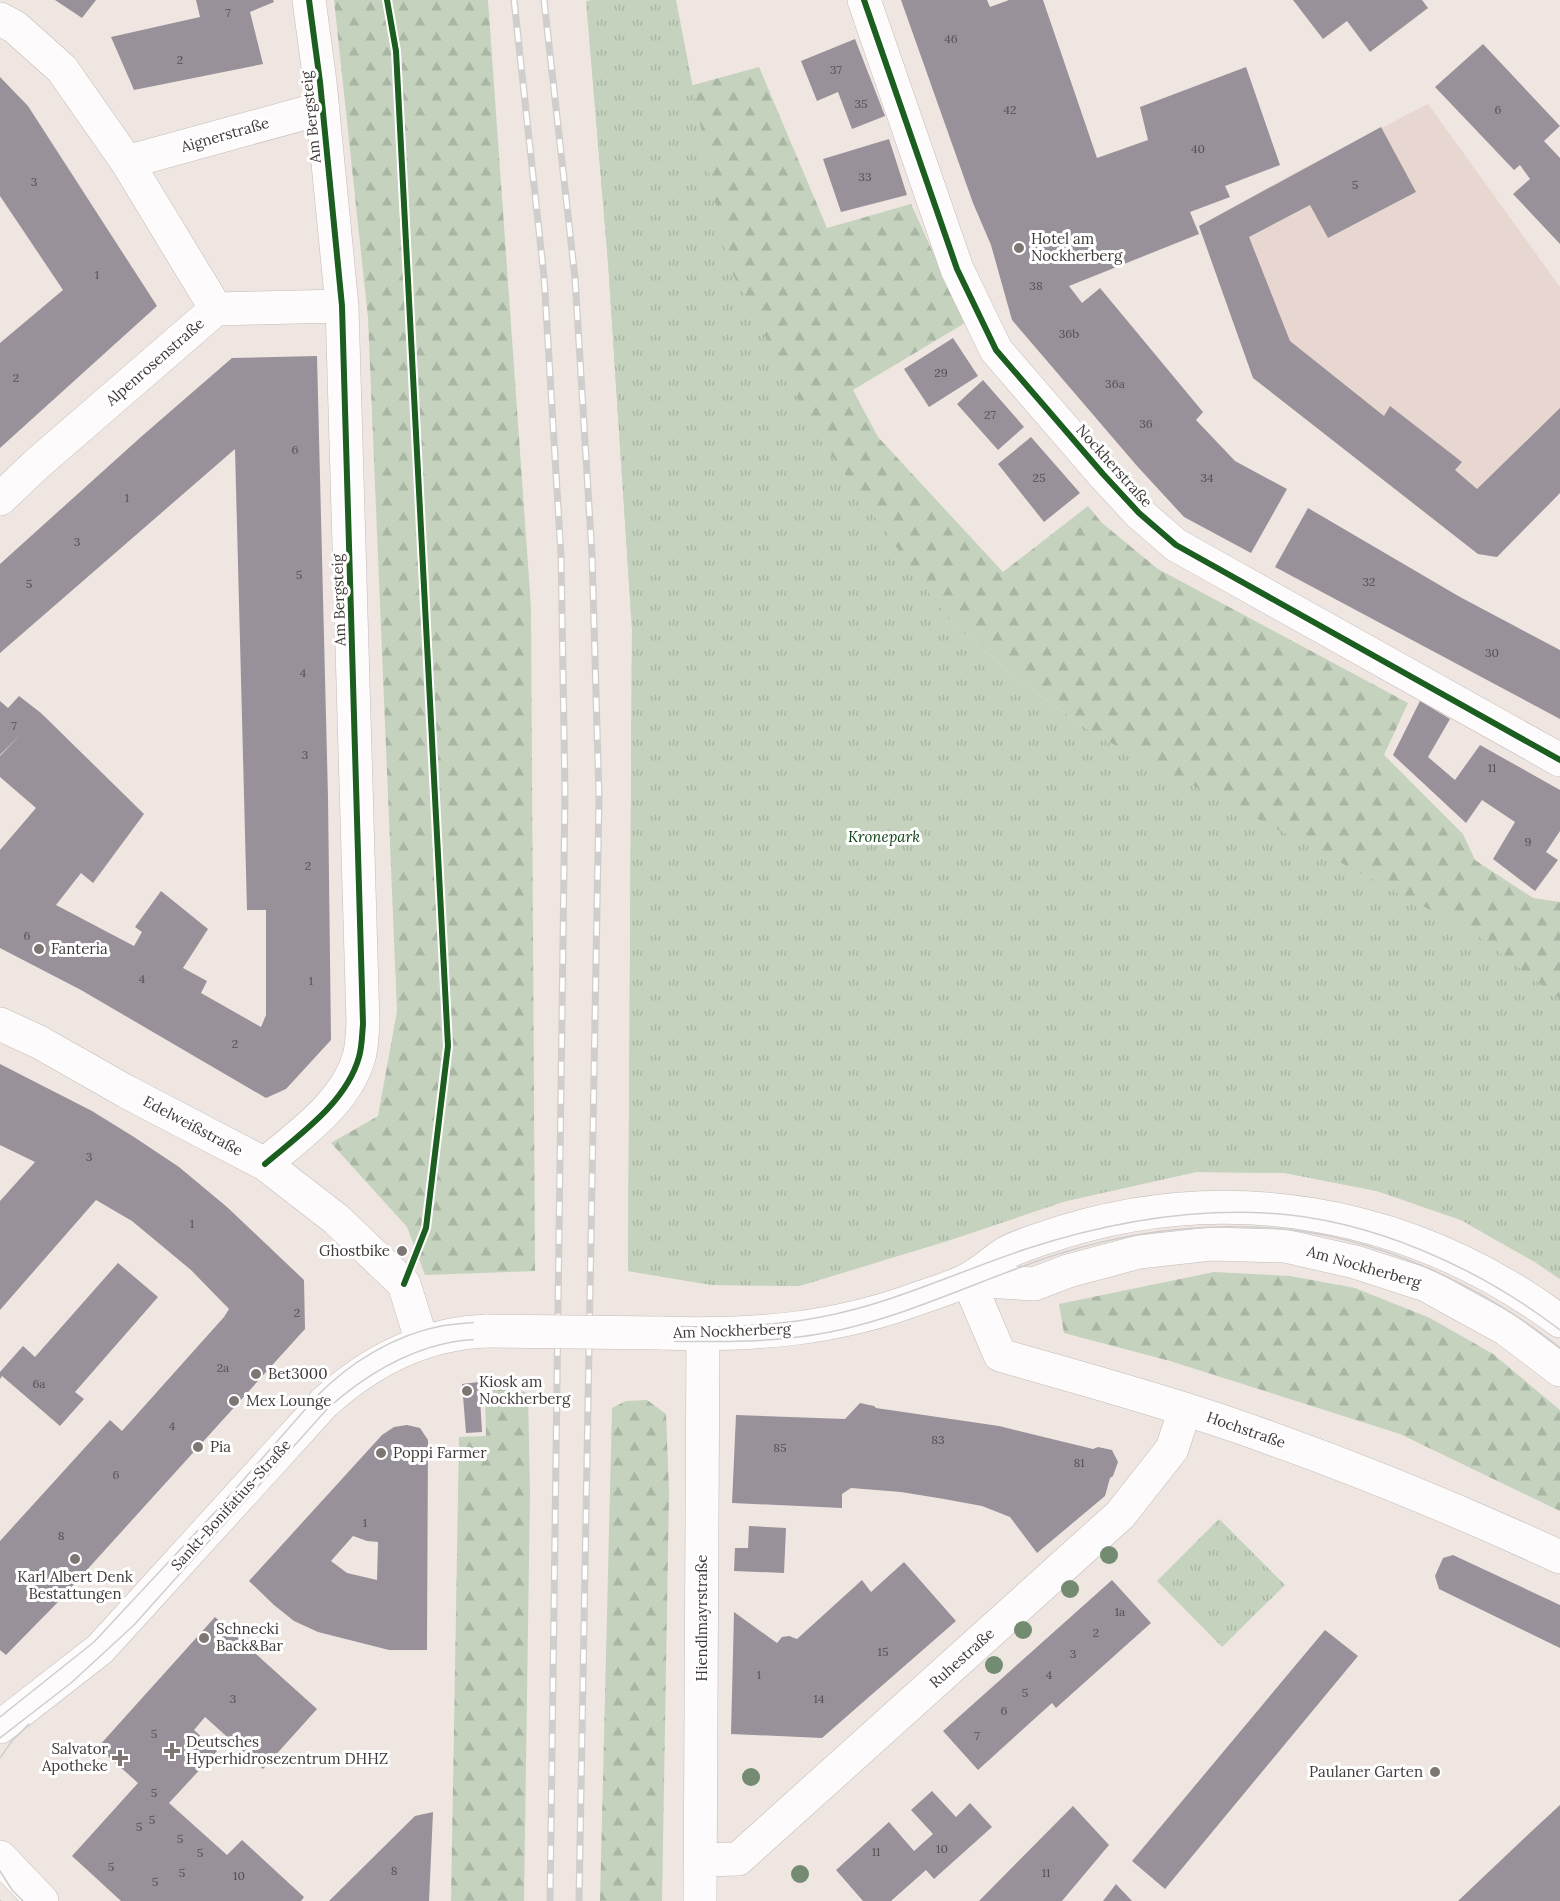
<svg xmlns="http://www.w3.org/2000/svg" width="1560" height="1901" viewBox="0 0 1560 1901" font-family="Lora,serif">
	<defs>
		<pattern id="forest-firs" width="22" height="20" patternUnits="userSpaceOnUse" patternTransform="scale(1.5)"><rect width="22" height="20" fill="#c5d3be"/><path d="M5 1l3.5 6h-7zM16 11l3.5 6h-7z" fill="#aab6a4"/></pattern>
		<pattern id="park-tufts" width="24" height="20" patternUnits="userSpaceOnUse" patternTransform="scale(1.5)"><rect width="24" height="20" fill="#c5d3be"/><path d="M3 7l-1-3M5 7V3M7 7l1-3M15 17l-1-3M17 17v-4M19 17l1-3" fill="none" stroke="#aab6a4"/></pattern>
	</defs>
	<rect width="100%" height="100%" fill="#efe6e2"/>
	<path fill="#e8d7d0" d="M1428 104 1560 287V493L1497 557 1478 554 1253 378 1199 226 1294 173Z"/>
	<path fill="url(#forest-firs)" fill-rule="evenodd" d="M334 0H488L531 607 535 1271 425 1275 407 1227 331 1143 378 1116 397 1011 368 318Z
		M663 21 675 90 759 67 827 228 911 204 965 323 853 390 878 437 1003 572 1088 506 1102 523 1158 569 1408 703 1384 755 1463 834 1475 860 1533 898 1560 902V1279L1535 1262 1461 1220 1377 1191 1285 1173 1196 1172 1066 1201 947 1241 799 1286 712 1285 628 1271 632 629 608 262 589 33ZM946 617 1018 680 1099 737 1159 769 731 720Z
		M1214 1272 1290 1276 1355 1288 1430 1318 1493 1354 1560 1410V1511L1400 1434 1170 1361 1064 1333 1059 1304Z
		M505 1387 528 1393 530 1493 524 1901H451L459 1437 486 1436 485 1392Z
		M647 1400 666 1414 669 1493 662 1901H600L612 1408 626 1401Z"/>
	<path fill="url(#park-tufts)" d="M593 0H676L727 263 815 432 946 617 1018 680 1099 737 1241 810 1474 933 1560 999V1279L1535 1262 1461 1220 1377 1191 1285 1173 1196 1172 1066 1201 947 1241 799 1286 712 1285 628 1271 632 629 608 262 586 1Z
		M1219 1519 1285 1585 1222 1647 1157 1581Z"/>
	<path fill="#999199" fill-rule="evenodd" d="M55 0H96L82 18Z
		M196 0H273L274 2 250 12 263 64 134 90 111 37 200 17Z
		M901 0H987L990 7 1009 0H1043L1097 158 1148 140 1140 107 1246 67 1280 165 1225 186 1230 197 1190 212 1199 234 1069 286 1082 303 1100 288 1203 412 1196 420 1235 461 1287 489 1251 553 1184 517 1137 466 1012 320 991 245 973 203Z
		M1293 0H1422L1428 8 1370 52 1347 21 1323 39Z
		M855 39 885 116 852 129 838 92 817 101 801 61Z
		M1483 44 1560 126 1544 141 1560 158V244L1513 194 1530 179 1520 165 1514 170 1435 87Z
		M0 77 28 106 157 306 0 448V343L63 290 0 196Z
		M1381 127 1416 192 1328 238 1310 205 1249 237 1290 341 1384 416 1390 406 1462 462 1455 470 1477 489 1560 408V493L1497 557 1478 554 1253 378 1199 226Z
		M889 139 907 195 841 212 823 159Z
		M953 338 978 376 929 407 904 369Z
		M317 356 328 797 331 1040 286 1089 266 1098 81 990 0 948V850L36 808 0 777V756L22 733 0 755V701L8 708 19 696 41 713 144 814 93 883 81 873 56 905 134 946 142 932 135 927 161 891 208 929 183 968 207 981 201 993 261 1027 266 1015V910H247L235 449 0 653V564L142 436 232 358Z
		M983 380 1024 427 998 450 957 404Z
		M1031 437 1080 493 1044 522 998 464Z
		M1308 508 1460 597 1560 650V719L1275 567Z
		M1420 701 1450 719 1428 757 1455 780 1480 745 1560 790V831L1546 852 1558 860 1535 891 1493 859 1515 822 1482 800 1466 823 1393 755Z
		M0 1064 92 1111 134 1137 179 1167 227 1207 304 1280 305 1329 57 1603 6 1655 0 1650V1541L110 1420 122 1431 224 1317 229 1309 191 1270 132 1221 96 1200 0 1310V1201L35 1162 0 1145Z
		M118 1263 158 1297 75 1392 84 1399 60 1426 2 1376 0 1379V1372L23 1346 35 1357Z
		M479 1382 482 1432 466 1433 462 1384Z
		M860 1403 874 1406 876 1408 999 1426 1093 1449 1098 1447 1112 1450 1118 1462 1113 1476 1110 1478 1105 1496 1037 1553 1010 1517 982 1506 944 1499 901 1492 851 1488 842 1494V1508L732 1503 736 1415 845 1419Z
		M407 1425 420 1428 428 1440 427 1650H389L318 1632 294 1621 274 1605 249 1581 382 1435 394 1427ZM353 1536 367 1541 378 1542 377 1580 347 1573 331 1561Z
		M749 1526 786 1528 784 1573 734 1571 735 1548H748Z
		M1453 1555 1560 1605V1648L1439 1589 1435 1576 1443 1558Z
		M904 1562 956 1621 822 1738 731 1734 734 1612 777 1643 782 1637 789 1636 797 1639 862 1580 871 1592Z
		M1112 1580 1151 1623 1056 1708 1052 1703 978 1770 943 1731Z
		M215 1617 317 1709 263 1769 205 1717 194 1730 217 1751 169 1803 227 1855 242 1840 304 1897 301 1901H121L72 1856 138 1783 98 1747Z
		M1325 1630 1358 1656 1165 1889 1132 1861Z
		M932 1791 956 1817 970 1803 992 1827 934 1879 926 1870 891 1901H863L836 1870 889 1822 914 1851 933 1834 911 1810Z
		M1560 1805V1901H1458L1534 1829Z
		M1073 1806 1109 1845 1062 1901H979Z
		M433 1812 429 1901H329L415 1816Z
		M1116 1884 1132 1901H1103Z"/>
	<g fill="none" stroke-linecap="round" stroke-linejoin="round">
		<defs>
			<path id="minor" d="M864 0 957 269 996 350 1103 474 1139 513 1176 545 1560 760
				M0 19 15 27 62 69 127 162 216 309
				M127 162 323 108
				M0 499 38 463 216 309 342 306
				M0 1024 39 1042 127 1092 265 1164 336 1219 404 1284 422 1342
				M265 1164C300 1134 346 1103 359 1057 362 1047 362 1035 363 1024L342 306 320 82 309 0
				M968 1280 1000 1355C1079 1378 1158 1399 1236 1426 1346 1464 1454 1508 1560 1557
				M701 1860 738 1859 1120 1515 1172 1449 1185 1409
				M700 1901 703 1334"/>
			<path id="major" d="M968 1280 1034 1284 1068 1271 1139 1252 1211 1244 1285 1246 1355 1262 1426 1285 1506 1329 1560 1370
				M660 1333C754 1336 834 1330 922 1297 937 1292 953 1287 967 1280 981 1273 993 1261 1006 1253 1016 1247 1030 1243 1041 1239 1221 1176 1408 1209 1560 1321
				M0 1727 100 1649 324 1403C370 1361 424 1333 488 1331
				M0 1857 42 1901"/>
		</defs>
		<use href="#minor" stroke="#c2bbb8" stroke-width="34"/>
		<use href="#major" stroke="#c2bbb8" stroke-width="34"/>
		<use href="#minor" stroke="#fdfbfb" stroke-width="33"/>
		<use href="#major" stroke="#fdfbfb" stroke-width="33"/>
		<path stroke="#d0cecd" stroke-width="1.5" d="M0 1717 94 1642 216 1511 317 1396C350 1362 395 1335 441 1326 478 1320 516 1322 553 1323 640 1324 735 1334 821 1317 894 1303 957 1272 1026 1249 1103 1224 1184 1209 1265 1213 1369 1218 1478 1267 1560 1330
			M0 1738 71 1683 134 1625 328 1408C363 1377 401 1353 447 1343 480 1336 517 1340 551 1340 587 1340 624 1340 661 1341 717 1342 775 1343 830 1332 909 1316 981 1279 1058 1254 1125 1233 1199 1223 1270 1228 1374 1235 1479 1283 1560 1348
			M0 1758 12 1741 29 1724
			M0 1871 12 1890 23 1901
			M0 1900 1 1901"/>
		<defs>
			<path id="rail" d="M514 0 544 277 561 555 565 792 550 1901
				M544 0 575 278 592 555 599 797 579 1901"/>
		</defs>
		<use href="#rail" stroke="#d0cecd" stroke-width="7"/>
		<use href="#rail" stroke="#fff" stroke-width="4.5" stroke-dasharray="14" stroke-linecap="butt"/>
		<defs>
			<path id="major-bridge" d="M488 1331 660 1333"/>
		</defs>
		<use href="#major-bridge" stroke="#c2bbb8" stroke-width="34" stroke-linecap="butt"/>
		<use href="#major-bridge" stroke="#fdfbfb" stroke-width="33"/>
		<defs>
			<path id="cycleway" d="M387 0 396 51 448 1046 426 1228 404 1284
				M864 0 957 269 996 350 1103 474 1139 513 1176 545 1560 760
				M265 1164C300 1134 346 1103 359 1057 362 1047 362 1035 363 1024L342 306 320 82 309 0"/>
		</defs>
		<use href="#cycleway" stroke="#fff" stroke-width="10"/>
		<use href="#cycleway" stroke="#1b5e20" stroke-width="6"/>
	</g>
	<g fill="#738b70">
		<circle cx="1109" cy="1555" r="9"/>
		<circle cx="1070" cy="1589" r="9"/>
		<circle cx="1023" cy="1630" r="9"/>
		<circle cx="994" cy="1665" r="9"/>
		<circle cx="751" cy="1777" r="9"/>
		<circle cx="800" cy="1874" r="9"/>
	</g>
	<g fill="#7d7673" stroke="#fff" stroke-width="2">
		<circle cx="1019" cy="248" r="6"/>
		<circle cx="39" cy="949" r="6"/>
		<circle cx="402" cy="1251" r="6"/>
		<circle cx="256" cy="1374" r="6"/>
		<circle cx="467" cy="1391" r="6"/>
		<circle cx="234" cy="1401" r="6"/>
		<circle cx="198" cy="1447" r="6"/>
		<circle cx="381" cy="1453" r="6"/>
		<circle cx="75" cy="1559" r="6"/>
		<circle cx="204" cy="1638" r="6"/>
		<path d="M169 1742h6v6h6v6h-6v6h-6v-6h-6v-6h6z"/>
		<path d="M117 1749h6v6h6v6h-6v6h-6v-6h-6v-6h6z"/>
		<circle cx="1435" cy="1772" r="6"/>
	</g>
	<g text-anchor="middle" stroke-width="6" stroke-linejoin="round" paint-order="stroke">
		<g font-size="12" fill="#564f50">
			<text x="228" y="17">7</text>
			<text x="951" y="43">46</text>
			<text x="180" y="64">2</text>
			<text x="836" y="74">37</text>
			<text x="861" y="108">35</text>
			<text x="1010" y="114">42</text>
			<text x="1498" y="114">6</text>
			<text x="1198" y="153">40</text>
			<text x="865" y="181">33</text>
			<text x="34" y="186">3</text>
			<text x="1355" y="189">5</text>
			<text x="97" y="279">1</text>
			<text x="1036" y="290">38</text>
			<text x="1069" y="338">36b</text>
			<text x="941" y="377">29</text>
			<text x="16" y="382">2</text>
			<text x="1115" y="388">36a</text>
			<text x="990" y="419">27</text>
			<text x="1146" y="428">36</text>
			<text x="295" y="454">6</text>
			<text x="1039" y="482">25</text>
			<text x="1207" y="482">34</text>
			<text x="127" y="502">1</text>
			<text x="77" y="546">3</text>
			<text x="299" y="579">5</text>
			<text x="1369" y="586">32</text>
			<text x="29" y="588">5</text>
			<text x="1492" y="657">30</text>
			<text x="303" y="677">4</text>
			<text x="14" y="730">7</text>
			<text x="305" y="759">3</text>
			<text x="1492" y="772">11</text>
			<text x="1528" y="846">9</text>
			<text x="308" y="870">2</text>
			<text x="27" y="940">6</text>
			<text x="142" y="983">4</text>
			<text x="311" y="985">1</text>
			<text x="235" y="1048">2</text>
			<text x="89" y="1161">3</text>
			<text x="192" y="1228">1</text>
			<text x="297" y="1317">2</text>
			<text x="223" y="1372">2a</text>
			<text x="39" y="1388">6a</text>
			<text x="172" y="1430">4</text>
			<text x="938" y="1444">83</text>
			<text x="780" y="1452">85</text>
			<text x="1079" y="1467">81</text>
			<text x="116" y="1479">6</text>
			<text x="365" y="1527">1</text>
			<text x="61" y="1540">8</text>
			<text x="1120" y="1616">1a</text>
			<text x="1096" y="1637">2</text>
			<text x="883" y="1656">15</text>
			<text x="1073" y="1658">3</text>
			<text x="759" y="1679">1</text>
			<text x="1049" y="1679">4</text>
			<text x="1025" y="1697">5</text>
			<text x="233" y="1703">3</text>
			<text x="819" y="1703">14</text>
			<text x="1004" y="1715">6</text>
			<text x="154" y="1738">5</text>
			<text x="977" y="1740">7</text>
			<text x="154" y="1797">5</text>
			<text x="152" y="1824">5</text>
			<text x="139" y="1831">5</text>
			<text x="180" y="1843">5</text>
			<text x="942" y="1853">10</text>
			<text x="876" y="1856">11</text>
			<text x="200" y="1857">5</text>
			<text x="111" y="1871">5</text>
			<text x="394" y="1875">8</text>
			<text x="182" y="1877">5</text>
			<text x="1046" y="1877">11</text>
			<text x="239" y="1880">10</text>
			<text x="155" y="1886">5</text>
		</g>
		<g font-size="15" fill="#403937" stroke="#fff">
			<text transform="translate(311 117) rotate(-96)" y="5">Am Bergsteig</text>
			<text transform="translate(225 135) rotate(-16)" y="5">Aignerstraße</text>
			<text transform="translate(155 362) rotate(-41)" y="5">Alpenrosenstraße</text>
			<text transform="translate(1114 466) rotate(48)" y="5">Nockherstraße</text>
			<text transform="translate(339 600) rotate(-92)" y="5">Am Bergsteig</text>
			<text transform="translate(193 1126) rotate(28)" y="5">Edelweißstraße</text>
			<text transform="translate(1364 1267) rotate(16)" y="5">Am Nockherberg</text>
			<text transform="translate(732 1331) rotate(-2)" y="5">Am Nockherberg</text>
			<text transform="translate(1246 1430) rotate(19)" y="5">Hochstraße</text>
			<text transform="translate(231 1505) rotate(-48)" y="5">Sankt-Bonifatius-Straße</text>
			<text transform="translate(702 1618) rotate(-90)" y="5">Hiendlmayrstraße</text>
			<text transform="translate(962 1658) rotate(-42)" y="5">Ruhestraße</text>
		</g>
		<g font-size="15" fill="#403937" stroke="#fff" text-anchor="start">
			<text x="1031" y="244">Hotel am<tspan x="1031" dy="17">Nockherberg</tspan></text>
			<text x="51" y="954">Fanteria</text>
			<text x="390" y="1256" text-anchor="end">Ghostbike</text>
			<text x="268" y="1379">Bet3000</text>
			<text x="479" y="1387">Kiosk am<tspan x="479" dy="17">Nockherberg</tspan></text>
			<text x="246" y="1406">Mex Lounge</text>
			<text x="210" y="1452">Pia</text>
			<text x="393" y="1458">Poppi Farmer</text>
			<text x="75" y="1582" text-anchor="middle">Karl Albert Denk<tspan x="75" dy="17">Bestattungen</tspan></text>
			<text x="216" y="1634">Schnecki<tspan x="216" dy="17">Back&amp;Bar</tspan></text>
			<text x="186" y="1747">Deutsches<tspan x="186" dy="17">Hyperhidrosezentrum DHHZ</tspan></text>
			<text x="108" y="1754" text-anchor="end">Salvator<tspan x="108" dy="17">Apotheke</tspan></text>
			<text x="1423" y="1777" text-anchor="end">Paulaner Garten</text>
		</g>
		<g font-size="15" font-style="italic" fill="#0e4113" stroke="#fff">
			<text x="884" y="842">Kronepark</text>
		</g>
	</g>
</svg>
